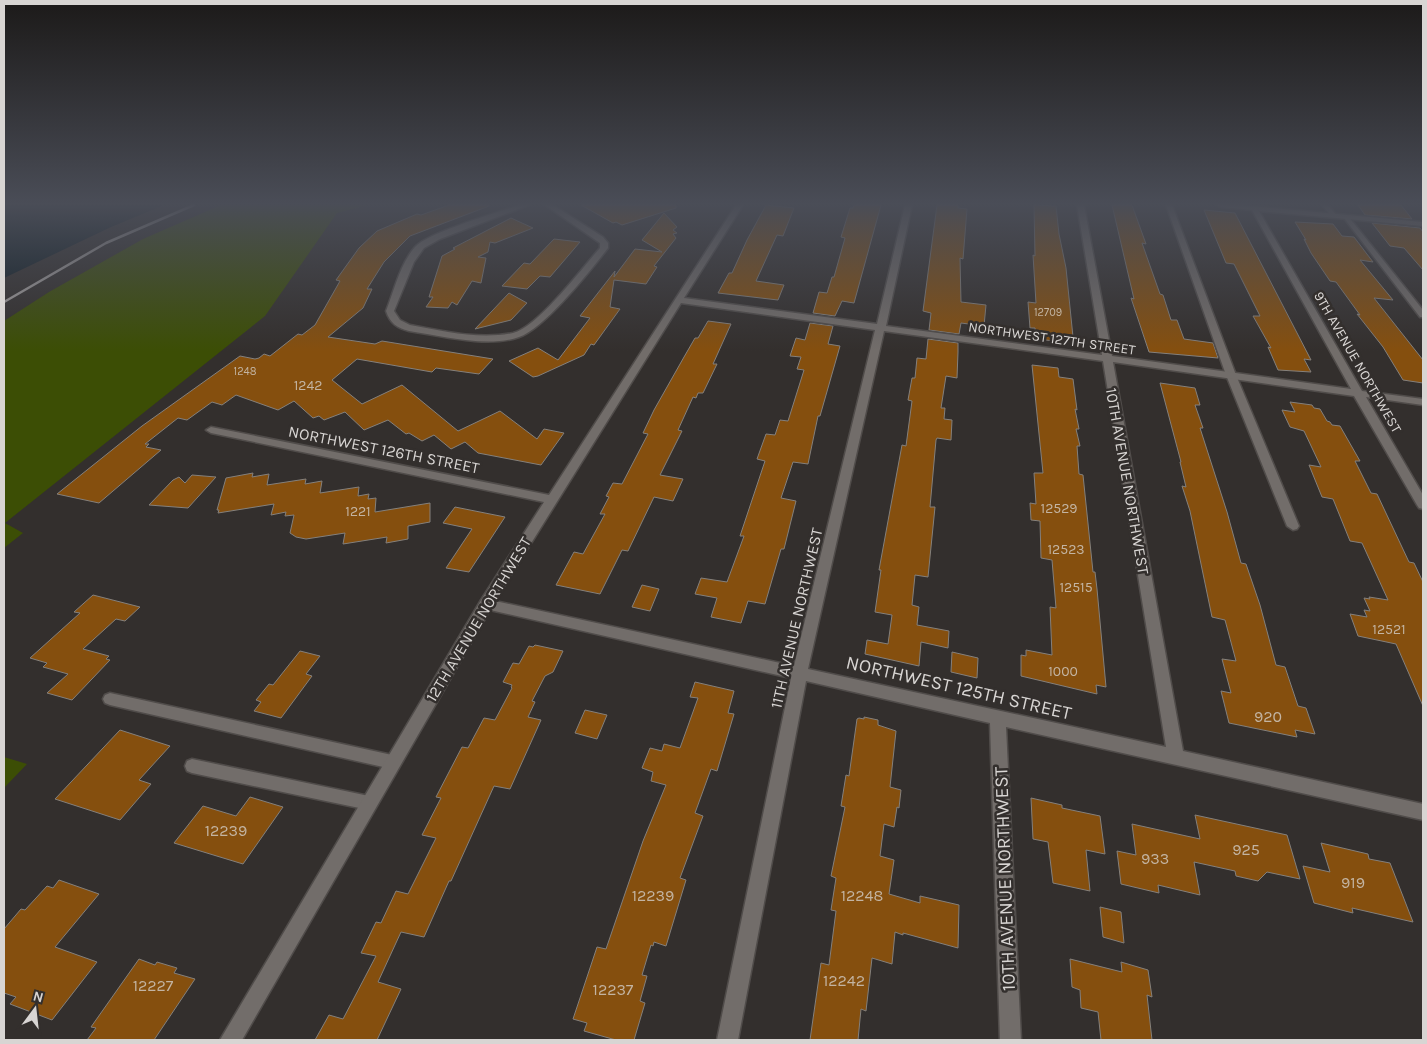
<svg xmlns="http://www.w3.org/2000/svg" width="1427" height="1044" viewBox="0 0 1427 1044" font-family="Karla,sans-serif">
	<rect width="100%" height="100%" fill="#332f2d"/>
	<path fill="#3c4e05" d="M221 205H368L337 213 265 316 5 523 23 533 4 548V321L49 292 143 239Z
		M4 757 27 764 4 788Z"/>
	<path fill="#0e1d25" d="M4 205H164L111 227 4 278Z"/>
	<path fill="#854f0e" stroke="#84807c" d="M449 205H489V206L410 236 384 262 367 289H372L363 308 328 337 375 344 382 341 493 359 479 374 436 368 432 372 357 359 332 380 362 404 402 385 458 431 500 411 537 439 544 429 564 433 541 465 478 453 465 442 451 449 434 435 422 441 409 433 406 434 388 420 364 430 345 412 324 420 319 416 313 418 294 401 278 410 236 395 222 405 212 402 187 420 178 418 145 444H149L146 447 161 450 99 503 57 494 142 426 240 356 255 359 259 358 264 354 270 356 298 334 302 335 315 325 340 281 336 280 359 248 377 231 417 214 421 215Z
		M581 205H676V208L622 225 616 222 613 223Z
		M766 205 794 208 783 236 777 235 756 281 784 285 778 300 718 293 729 273H732L747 240Z
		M854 205H881L854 303 842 301 835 316 813 313 819 292 827 293 832 277H834L845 238 841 237 850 208H853Z
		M937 205H958V208L967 209 963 259 960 258 961 302 986 305 984 326 961 323 959 334 929 330 931 313 923 311Z
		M1034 205 1056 206 1059 234 1066 268 1073 337 1058 335V340L1054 339 1055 341 1036 339 1035 328H1030L1028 302 1036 303 1033 255 1035 256Z
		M1112 205H1132L1146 244 1142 243 1160 294 1163 295 1171 320H1177L1184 339 1213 343 1218 358 1149 352 1131 298 1134 299Z
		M1358 205H1401L1412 219 1365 215Z
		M1204 210 1235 213 1311 360 1304 359 1311 372 1278 370 1268 347 1271 348 1253 316H1260L1234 264 1226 263Z
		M664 213 677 227 673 230 677 233 673 234 676 238 654 266 657 267 646 284 614 280 610 307 620 309 594 345 591 344 584 355 538 376 533 377 509 361 538 348 558 360 590 318 580 316 615 271 614 277 635 249 662 252 642 240Z
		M511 218 533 228 495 243 490 242 488 252 478 257 486 258 481 283 472 281 457 305 452 302 448 308 426 307 433 297H429L442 256 455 249 453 248Z
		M1295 222 1333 224 1342 236 1354 237 1373 262 1360 260 1393 300 1374 298 1423 360V383L1403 380 1383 347 1357 314 1360 315 1336 282 1330 281 1311 253 1304 239 1306 240Z
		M1372 223 1420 228 1423 232V270L1404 248 1390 246Z
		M554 239 580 242 550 277 540 276 527 289 502 286 524 263 530 264Z
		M509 293 527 303 511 320 475 329Z
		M708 321 731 324 713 364H717L703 393H698L696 398 693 397 678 430 682 431 660 475 683 479 673 501 654 497 628 551 622 550 600 594 556 585 574 552 583 554 605 514H600L609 497 606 496 613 483 622 484 648 434 643 433 654 410 684 357 695 338H698Z
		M810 323 833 326 828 344 840 346 820 416H818L808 464 793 462 781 498 796 501 784 549H781L765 604 748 601 741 623 711 617 717 598 695 594 701 578 727 582 744 536H740L765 461 757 459 766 434 775 435 780 420 788 421 804 370 797 369 801 357 790 356 796 338 805 340Z
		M928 339 958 343V352L957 378 946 376 941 408H945L944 419 952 420 951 440 937 438 936 440 930 507H935L928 577 915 575 912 605 919 607 917 625 949 631 948 648 921 642 919 666 865 654 867 640 888 644 892 615 875 612 881 570H879L902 445 906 446 912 401 908 400 912 378H915L917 358 926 359Z
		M1032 365 1058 368 1059 377 1073 379 1077 410 1075 409 1079 429H1076L1080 446H1077L1079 474 1083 475 1093 572H1095L1097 589 1106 687 1096 685 1097 694 1021 676V655L1026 656V650L1052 655 1050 607 1056 608 1052 560 1041 558 1040 521 1031 520 1030 503 1036 504 1034 473H1043Z
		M1160 383 1195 388 1200 405H1195L1203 428H1200L1227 512 1241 563 1246 564 1260 605 1276 665 1285 667 1298 706 1306 708 1315 734 1295 730 1297 737 1229 723 1221 691 1231 693 1222 659 1236 661 1225 620 1212 617 1190 511 1182 486 1186 487 1180 462H1181Z
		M1290 402 1312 405 1314 408 1320 409 1327 421 1330 422 1332 425 1340 426 1360 461H1355L1371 493 1377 494 1409 562 1414 563 1423 582V706L1396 644 1358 636 1350 614 1367 617 1364 610 1370 611 1364 598 1370 599 1369 597 1388 600 1362 543 1350 541 1333 499 1322 497 1309 465 1321 467 1304 431 1290 427 1282 410 1295 412Z
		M253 473 252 477 269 474 267 485 306 479 305 484 322 481 320 493 359 487 358 496 369 494 368 499 376 498 375 512 430 503V522L408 526V539L386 543 387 537 343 544 345 533 306 539 296 537 290 533 294 515 285 516 286 512 271 515 274 504 218 513 219 510H217L226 478Z
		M192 475 216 477 188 508 149 505 173 480 179 477 185 483Z
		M455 507 505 517 469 572 446 568 472 529 443 523Z
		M642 585 659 589 650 611 632 607Z
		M93 595 140 607 125 621 116 619 83 649 109 656 106 659 110 660 72 700 47 693 68 674 43 667 47 663 30 658 80 613 74 612Z
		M535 645 563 651 553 672 545 676 532 701 535 702 528 717 541 720 510 789 494 786 451 881H449L424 937 401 932 378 982 401 989 377 1040H315L329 1015 343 1019 376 956 361 953 376 922 381 923 396 891 408 894 436 838 422 835 441 798 436 797 462 747 468 748 484 718 495 720 512 688 511 687 512 685 503 682 513 663 519 664 529 646 533 647Z
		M300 651 320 656 306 674 312 676 281 718 254 711 261 702 256 700 269 684 273 685Z
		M952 652 978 658 977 678 951 672Z
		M695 682 734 691 728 713 734 714 717 771 711 769 695 813 703 816 680 878 686 880 666 946 654 942 653 946 651 945 642 975 647 976 640 1001 645 1003 634 1040H616L584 1031 587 1023 573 1019 597 947 606 949 643 841 666 785 651 781 653 772 642 768 650 748 662 751 664 744 680 748 698 698 690 697Z
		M585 710 607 715 597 739 575 733Z
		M864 717 878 720V725L896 731 890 787 901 790 899 808 897 807 894 827 884 824 880 856 894 860 889 894 920 903V896L959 905 958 948 903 933V935L895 932 892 964 872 958 866 1011 861 1009 858 1040H810L821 963 829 965 836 911 831 910 836 878 831 876 845 807 841 806 846 775 849 776 857 719 859 718 864 719Z
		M120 730 170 746 139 780 151 784 120 820 55 799Z
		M250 797 283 807 243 864 174 843 203 806 236 816Z
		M1031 798 1062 805V808L1100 816 1105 854 1086 850 1090 891 1053 883 1048 842 1033 839Z
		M1195 815 1287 835 1300 879 1267 872 1258 881 1236 876 1235 871 1194 862 1200 895 1158 885 1159 893 1121 884 1117 851 1136 855 1132 824 1200 839Z
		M1321 843 1368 854 1369 859 1390 863 1413 922 1352 908 1353 913 1314 903 1303 866 1330 872Z
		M59 880 99 894 55 947 97 962 52 1020 10 1004 16 997 4 993V929L21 909 25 910 47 886 53 888Z
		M1100 907 1121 912 1124 943 1103 937Z
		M139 959 155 965 157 962 177 968 174 973 195 979 154 1040H87L96 1028 91 1027Z
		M1070 959 1122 972 1121 962 1148 970 1152 997 1147 995 1152 1040H1101L1098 1012 1081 1008 1080 990 1072 987Z"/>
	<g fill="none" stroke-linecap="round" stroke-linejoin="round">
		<defs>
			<path id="service" d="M1166 205H1172L1236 375 1299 526 1297 529 1293 530 1287 526 1226 375Z
				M1322 205H1328L1337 216 1336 217H1332Z
				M1344 216H1348L1423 310V317H1420L1344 218Z
				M110 693 392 755 397 757 399 762 397 767 392 769 110 705 105 703 103 699 105 695Z
				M192 759 369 796 374 798 377 803 374 808 369 810 192 773 187 771 185 766 187 761Z"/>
			<path id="minor" d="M519 205H529L440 239 424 248 414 262 394 311 400 320 410 325C444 331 479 340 513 333 538 327 582 268 600 248V243L597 241 545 205H553L603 237 608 243V248C591 270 544 329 519 337 488 348 441 336 409 331 397 328 390 323 386 311 394 291 400 264 415 247 429 232 497 213 519 205Z
				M736 205H743L684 298 877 324 905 205H912L886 326 1102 355 1077 205H1084L1112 356 1351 389 1252 210 1221 207 1217 205H1240L1423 222V226L1259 211 1362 391 1423 399V405L1366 397 1423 495V509L1419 508 1417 505 1354 396 1113 362 1183 751 1423 804V820L1006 727 1021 1040H1000L990 723 806 681 738 1040H717L791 678 490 610 242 1040H220L481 600 544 502 211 433 206 430 211 427 549 495ZM681 303 875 330 794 666 495 601ZM884 331 1103 361 1166 747 808 669Z"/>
		</defs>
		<use href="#service" stroke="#504c4a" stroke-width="3"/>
		<use href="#minor" stroke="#504c4a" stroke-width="3"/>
		<use href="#service" fill="#726d6a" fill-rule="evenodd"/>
		<use href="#minor" fill="#726d6a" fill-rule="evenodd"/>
		<path stroke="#a6a2a0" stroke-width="2.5" d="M4 302 106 243 194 205"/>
	</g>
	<linearGradient id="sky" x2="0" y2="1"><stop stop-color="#1c1a19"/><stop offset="0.58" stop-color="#4a4d57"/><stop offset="1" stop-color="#4a4d57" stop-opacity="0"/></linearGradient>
	<rect width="1427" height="351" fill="url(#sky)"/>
	<g text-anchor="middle" stroke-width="5" stroke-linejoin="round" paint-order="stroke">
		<g font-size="11" fill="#c3b4a2">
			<text x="1048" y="316">12709</text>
			<text x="245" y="375">1248</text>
		</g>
		<g font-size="14" fill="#d8d5d3" stroke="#332f2d">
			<text transform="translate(1052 338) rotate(8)" y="5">NORTHWEST 127TH STREET</text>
			<text transform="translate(1358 362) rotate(60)" y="5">9TH AVENUE NORTHWEST</text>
		</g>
		<g font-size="14" fill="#c3b4a2">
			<text x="308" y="390">1242</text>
			<text x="1059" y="513">12529</text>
			<text x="358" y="516">1221</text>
			<text x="1066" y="554">12523</text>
			<text x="1076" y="592">12515</text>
			<text x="1389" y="634">12521</text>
			<text x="1063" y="676">1000</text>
		</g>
		<g font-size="16" fill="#d8d5d3" stroke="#332f2d">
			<text transform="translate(384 449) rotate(11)" y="6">NORTHWEST 126TH STREET</text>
			<text transform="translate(1128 481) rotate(80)" y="6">10TH AVENUE NORTHWEST</text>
			<text transform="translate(796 618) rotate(-77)" y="6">11TH AVENUE NORTHWEST</text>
			<text transform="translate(478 619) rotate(-59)" y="6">12TH AVENUE NORTHWEST</text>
		</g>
		<g font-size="16" fill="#c3b4a2">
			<text x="1268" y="722">920</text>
			<text x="226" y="836">12239</text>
			<text x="1246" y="855">925</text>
			<text x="1155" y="864">933</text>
			<text x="1353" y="888">919</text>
			<text x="653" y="901">12239</text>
			<text x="862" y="901">12248</text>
			<text x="844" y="986">12242</text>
			<text x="153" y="991">12227</text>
			<text x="613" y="995">12237</text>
		</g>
		<g font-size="19" fill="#d8d5d3" stroke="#332f2d">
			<text transform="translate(959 687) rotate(13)" y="7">NORTHWEST 125TH STREET</text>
			<text transform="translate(1004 879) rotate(-92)" y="7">10TH AVENUE NORTHWEST</text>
		</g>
	</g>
	<rect width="1427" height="1044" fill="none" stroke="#d8d5d3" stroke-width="10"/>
	<g transform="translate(35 1009) rotate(15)" stroke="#332f2d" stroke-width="4" paint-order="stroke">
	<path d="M0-4L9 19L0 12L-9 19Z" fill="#d8d5d3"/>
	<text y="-8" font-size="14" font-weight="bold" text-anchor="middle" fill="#d8d5d3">N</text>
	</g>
</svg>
